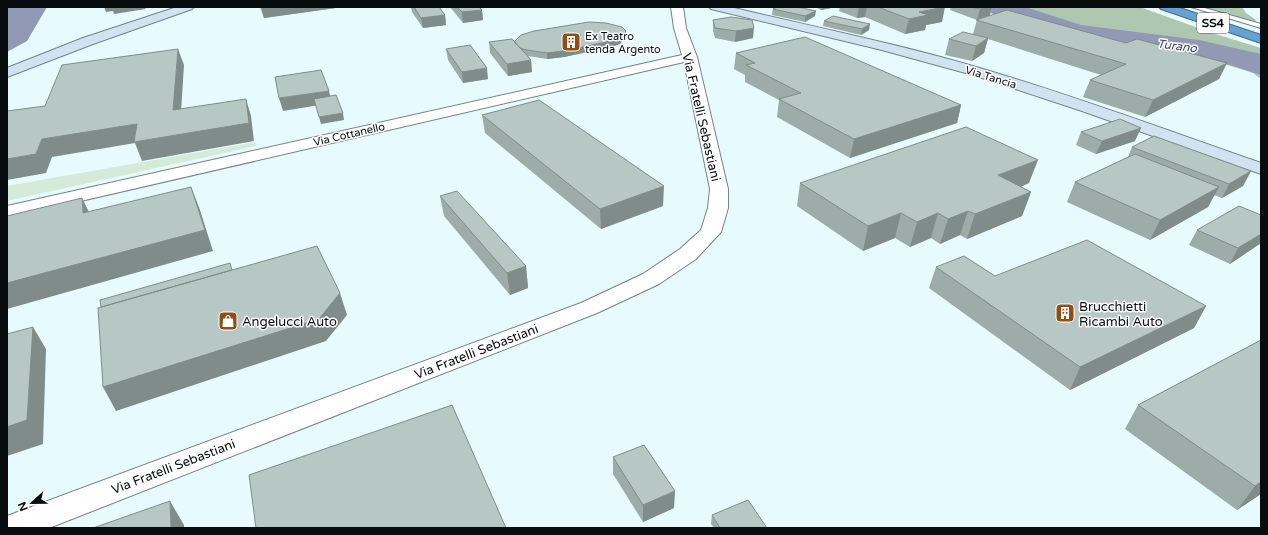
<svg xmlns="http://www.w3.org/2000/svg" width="1268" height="535" viewBox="0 0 1268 535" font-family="'Varela Round',sans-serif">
	<rect width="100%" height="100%" fill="#e7fafe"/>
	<path fill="#d6ead9" d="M256 142V146L7 201V186Z"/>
	<path fill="#adc7b1" d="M985 7H1140L1212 33 1261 48V79L1253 73 1221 63 1181 58 1017 19Z
		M1200 7H1242L1246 13 1256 20 1255 22Z"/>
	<path fill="#9299b4" d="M7 7H47L27 41 7 52Z"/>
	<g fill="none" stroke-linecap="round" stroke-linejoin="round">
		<path fill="#9299b4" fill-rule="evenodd" d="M987 7H1025L1081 25 1199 40 1261 54V75L1230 65 1199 58 1081 43 1025 26 991 13Z"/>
		<defs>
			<path id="lane" d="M1191 7H1201L1261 24V28Z"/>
			<path id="street" d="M671 7H683L686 28 697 57 728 189V208L721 232 696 259 659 284 597 313 49 528H7V516L581 303 643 274 680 249 701 230 708 208 710 189 684 62 7 218V206L682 55 674 28Z"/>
			<path id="secondary" d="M177 7H194L192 9 93 44 7 77V68L83 38Z
				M709 7H730C814 27 900 44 983 69 1077 97 1169 131 1261 163V174L1079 110 973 75 878 49 711 9Z"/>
			<path id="highway" d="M1159 7H1177L1261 35V43L1161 9Z"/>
		</defs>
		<use href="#lane" stroke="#738387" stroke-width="2"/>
		<use href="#street" stroke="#738387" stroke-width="2"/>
		<use href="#secondary" stroke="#738387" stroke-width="2"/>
		<use href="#highway" stroke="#456d8b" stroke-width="2"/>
		<use href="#lane" fill="#fff" fill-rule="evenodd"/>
		<use href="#street" fill="#fff" fill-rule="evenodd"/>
		<use href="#secondary" fill="#d1e3f1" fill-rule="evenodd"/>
		<use href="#highway" fill="#67a1cf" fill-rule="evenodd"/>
	</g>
	<path fill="#9daca9" d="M260 7H343L264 18Z
		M411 7H439L445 15 446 25 423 28 412 12Z
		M450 7H479L482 10 483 20 463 23Z
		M816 7H836L821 10Z
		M840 7H944L942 22 926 25 925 30 905 34 865 17 857 18 839 11Z
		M951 7H992L990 16 1227 63 1219 79 1145 117 1083 97 1090 80 1101 75 988 39 984 53 972 61 945 55 949 39 973 34 977 20 950 10Z
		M773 9 815 16 805 22 772 15Z
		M713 20 753 38 735 42 715 38 713 31Z
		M824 21 869 30 861 35 823 26Z
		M626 37 620 44 611 47 564 57 547 59 528 56 531 60 532 72 508 76 490 53 489 42H515Z
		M446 49 488 79 463 83 448 60Z
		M736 53 961 105 957 123 850 158 777 117 779 100 745 82V75L734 69Z
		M482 115 663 206 601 229 485 133Z
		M1081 132 1135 141 1096 154 1076 145Z
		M1132 147 1251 171 1243 186 1222 198 1214 195 1208 207 1150 240 1067 202 1075 182 1128 157Z
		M800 183H1029L1021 187 1031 192 1022 216 967 239 960 235 940 244 931 238 910 247 895 238 863 251 797 206Z
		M440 196 526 266 528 288 510 295 444 216Z
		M1261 215V243L1230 264 1189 245 1197 230Z
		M936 267 995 276 1206 306 1194 328 1070 390 929 288Z
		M1261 340V494L1237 510 1125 429 1138 405Z
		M613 457 674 508 643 522 613 474Z
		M712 515 767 528H714L711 524Z"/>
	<path fill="#808c89" d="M104 7H152L145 8 146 9 114 14 113 11 106 12Z
		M261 7H343L264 18Z
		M822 7H836L821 10Z
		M859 7H867L865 17 857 18Z
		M945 7 942 22 926 25 925 30 905 34 909 19 919 12Z
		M992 7 989 17 977 20 980 9Z
		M482 10 483 20 463 23 462 12Z
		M816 11 815 16 805 22V16Z
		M445 15 446 25 423 28 421 18Z
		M870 24 869 30 861 35 862 29Z
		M754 28 753 38 735 42 736 31Z
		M626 31V37L620 44 611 47 564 57 547 59V53Z
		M988 38 984 53 972 61 976 46Z
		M178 49 184 65 180 128 173 110Z
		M531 60 532 72 508 76 507 64Z
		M1227 63 1219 79 1145 117 1153 100Z
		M487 68 488 79 463 83 462 72Z
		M329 91 332 103 283 111 279 98Z
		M246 99 251 116 254 141 142 161 135 143 52 157 46 173 7 180V159L42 139Z
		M961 105 957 123 850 158 854 139Z
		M343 113 344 120 321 124 319 117Z
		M1141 128 1135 141 1096 154 1102 141Z
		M1038 160 1029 183 990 199 998 175Z
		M1251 171 1243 186 1222 198 1229 184Z
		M664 186 663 206 601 229 600 209Z
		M191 187 199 207 213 251 7 309V283Z
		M1219 187 1208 207 1150 240 1160 220Z
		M1031 192 1022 216 967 239 975 214Z
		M82 198 92 218 83 213Z
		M968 211 960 235 940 244 948 219Z
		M901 213 895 238 863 251 868 226Z
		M938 213 931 238 910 247 917 222Z
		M1261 234V243L1230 264 1238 248Z
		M526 266 528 288 510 295 507 273Z
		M340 293 347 315 326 341 116 411 103 387Z
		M1206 306 1194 328 1070 390 1080 367Z
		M33 327 46 349 43 444 7 456V427Z
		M1261 482V494L1237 510 1255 486Z
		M675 491 674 508 643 522V505Z
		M170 501 184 525V528H171Z"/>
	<path fill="#b7c8c4" stroke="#808c89" d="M414 7H439L445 15 421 18Z
		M457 7H479L482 10 462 12Z
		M777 7H798L816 11 805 16 773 9Z
		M878 7H945L919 12 928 15 909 19Z
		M972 7H991L980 9Z
		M1007 10 1126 43 1137 39 1227 63 1153 100 1090 80 1126 64 976 20Z
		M833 16 870 24 862 29 824 21Z
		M731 17 752 20 754 28 736 31 715 28 713 20Z
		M589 22 606 23 622 27 626 31 620 38 611 41 563 51 547 53 527 50 520 48 515 43V41L521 35 534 31Z
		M963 32 988 38 976 46 949 39Z
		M805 37 961 105 854 139 779 99 801 93 746 65 755 63 736 53Z
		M512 39 531 60 507 64 489 42Z
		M470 45 487 68 462 72 446 49Z
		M178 49 173 110 246 99 249 123 134 142 137 124 42 139 36 154 7 159V111L45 106 62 65Z
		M321 70 329 91 279 98 275 77Z
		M336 95 343 113 319 117 314 99Z
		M539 100 664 186 600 209 482 115Z
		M1120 119 1141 128 1102 141 1081 132Z
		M966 127 1038 160 998 175 1031 192 975 214 968 211 948 219 938 213 917 222 901 213 868 226 800 183Z
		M1154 136 1251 171 1229 184 1132 147Z
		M1135 154 1219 187 1160 220 1075 182Z
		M191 187 205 230 7 283V216L82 198 83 213Z
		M457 191 526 266 507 273 440 196Z
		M1239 206 1261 215V234L1238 248 1197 230Z
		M1087 240 1206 306 1080 367 936 267 964 256 995 276Z
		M317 246 340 293 319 319 103 387 98 308Z
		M230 263 232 270 101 307 100 300Z
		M33 327 27 420 7 427V334Z
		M1261 340V482L1255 486 1138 405Z
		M452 405 506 528H256L249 475Z
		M644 445 675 491 643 505 613 457Z
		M748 500 767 528H720L712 515Z
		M170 501 171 528H93Z"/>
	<defs>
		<symbol id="building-square" viewBox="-11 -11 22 22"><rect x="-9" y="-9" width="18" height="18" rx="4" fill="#8e4e17" stroke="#fff"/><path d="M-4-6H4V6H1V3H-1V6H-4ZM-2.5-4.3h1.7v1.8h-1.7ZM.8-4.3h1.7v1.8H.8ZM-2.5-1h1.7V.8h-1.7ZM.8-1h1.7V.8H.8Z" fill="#fff"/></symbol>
		<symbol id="shop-square" viewBox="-11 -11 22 22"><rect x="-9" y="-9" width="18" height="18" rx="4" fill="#8e4e17" stroke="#fff"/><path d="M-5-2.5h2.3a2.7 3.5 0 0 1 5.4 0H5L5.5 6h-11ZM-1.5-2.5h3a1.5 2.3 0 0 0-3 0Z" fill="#fff"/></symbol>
	</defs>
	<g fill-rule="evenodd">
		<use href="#building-square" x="560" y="31" width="22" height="22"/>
		<use href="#building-square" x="1054" y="302" width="22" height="22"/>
		<use href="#shop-square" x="217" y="310" width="22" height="22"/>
	</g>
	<g text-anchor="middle" stroke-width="3" stroke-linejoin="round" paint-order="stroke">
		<g font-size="11" fill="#070d0e" stroke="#fff" text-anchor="start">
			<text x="585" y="40">Ex Teatro<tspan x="585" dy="13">tenda Argento</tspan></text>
		</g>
		<g font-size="11" fill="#070d0e" stroke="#fff">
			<text transform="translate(991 77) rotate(17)" y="4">Via Tancia</text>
			<text transform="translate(349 134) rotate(-13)" y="4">Via Cottanello</text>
		</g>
		<rect fill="#fff" stroke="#515656" stroke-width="1" x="1197" y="13" width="32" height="20" rx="3"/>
		<g font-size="12" font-weight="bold" fill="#070d0e">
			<text x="1213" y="27">SS4</text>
		</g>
		<g font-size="12" font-style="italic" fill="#3a426b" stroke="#fff">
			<text transform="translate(1177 46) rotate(7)" y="4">Turano</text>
		</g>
		<g font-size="13" fill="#070d0e" stroke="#fff">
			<text transform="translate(702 117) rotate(77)" y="5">Via Fratelli Sebastiani</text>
			<text transform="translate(476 351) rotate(-21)" y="5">Via Fratelli Sebastiani</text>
			<text transform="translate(173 466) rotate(-21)" y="5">Via Fratelli Sebastiani</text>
		</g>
		<g font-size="13" fill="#070d0e" stroke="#fff" text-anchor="start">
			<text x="1079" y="311">Brucchietti<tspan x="1079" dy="15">Ricambi Auto</tspan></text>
			<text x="242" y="326">Angelucci Auto</text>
		</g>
	</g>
	<rect width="1268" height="535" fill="none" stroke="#070d0e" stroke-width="16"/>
	<g transform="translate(32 503) rotate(248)" stroke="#ffffff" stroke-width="3" paint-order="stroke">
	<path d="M0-3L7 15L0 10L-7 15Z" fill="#070d0e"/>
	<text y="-6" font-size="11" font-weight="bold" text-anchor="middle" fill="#070d0e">N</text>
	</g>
</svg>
